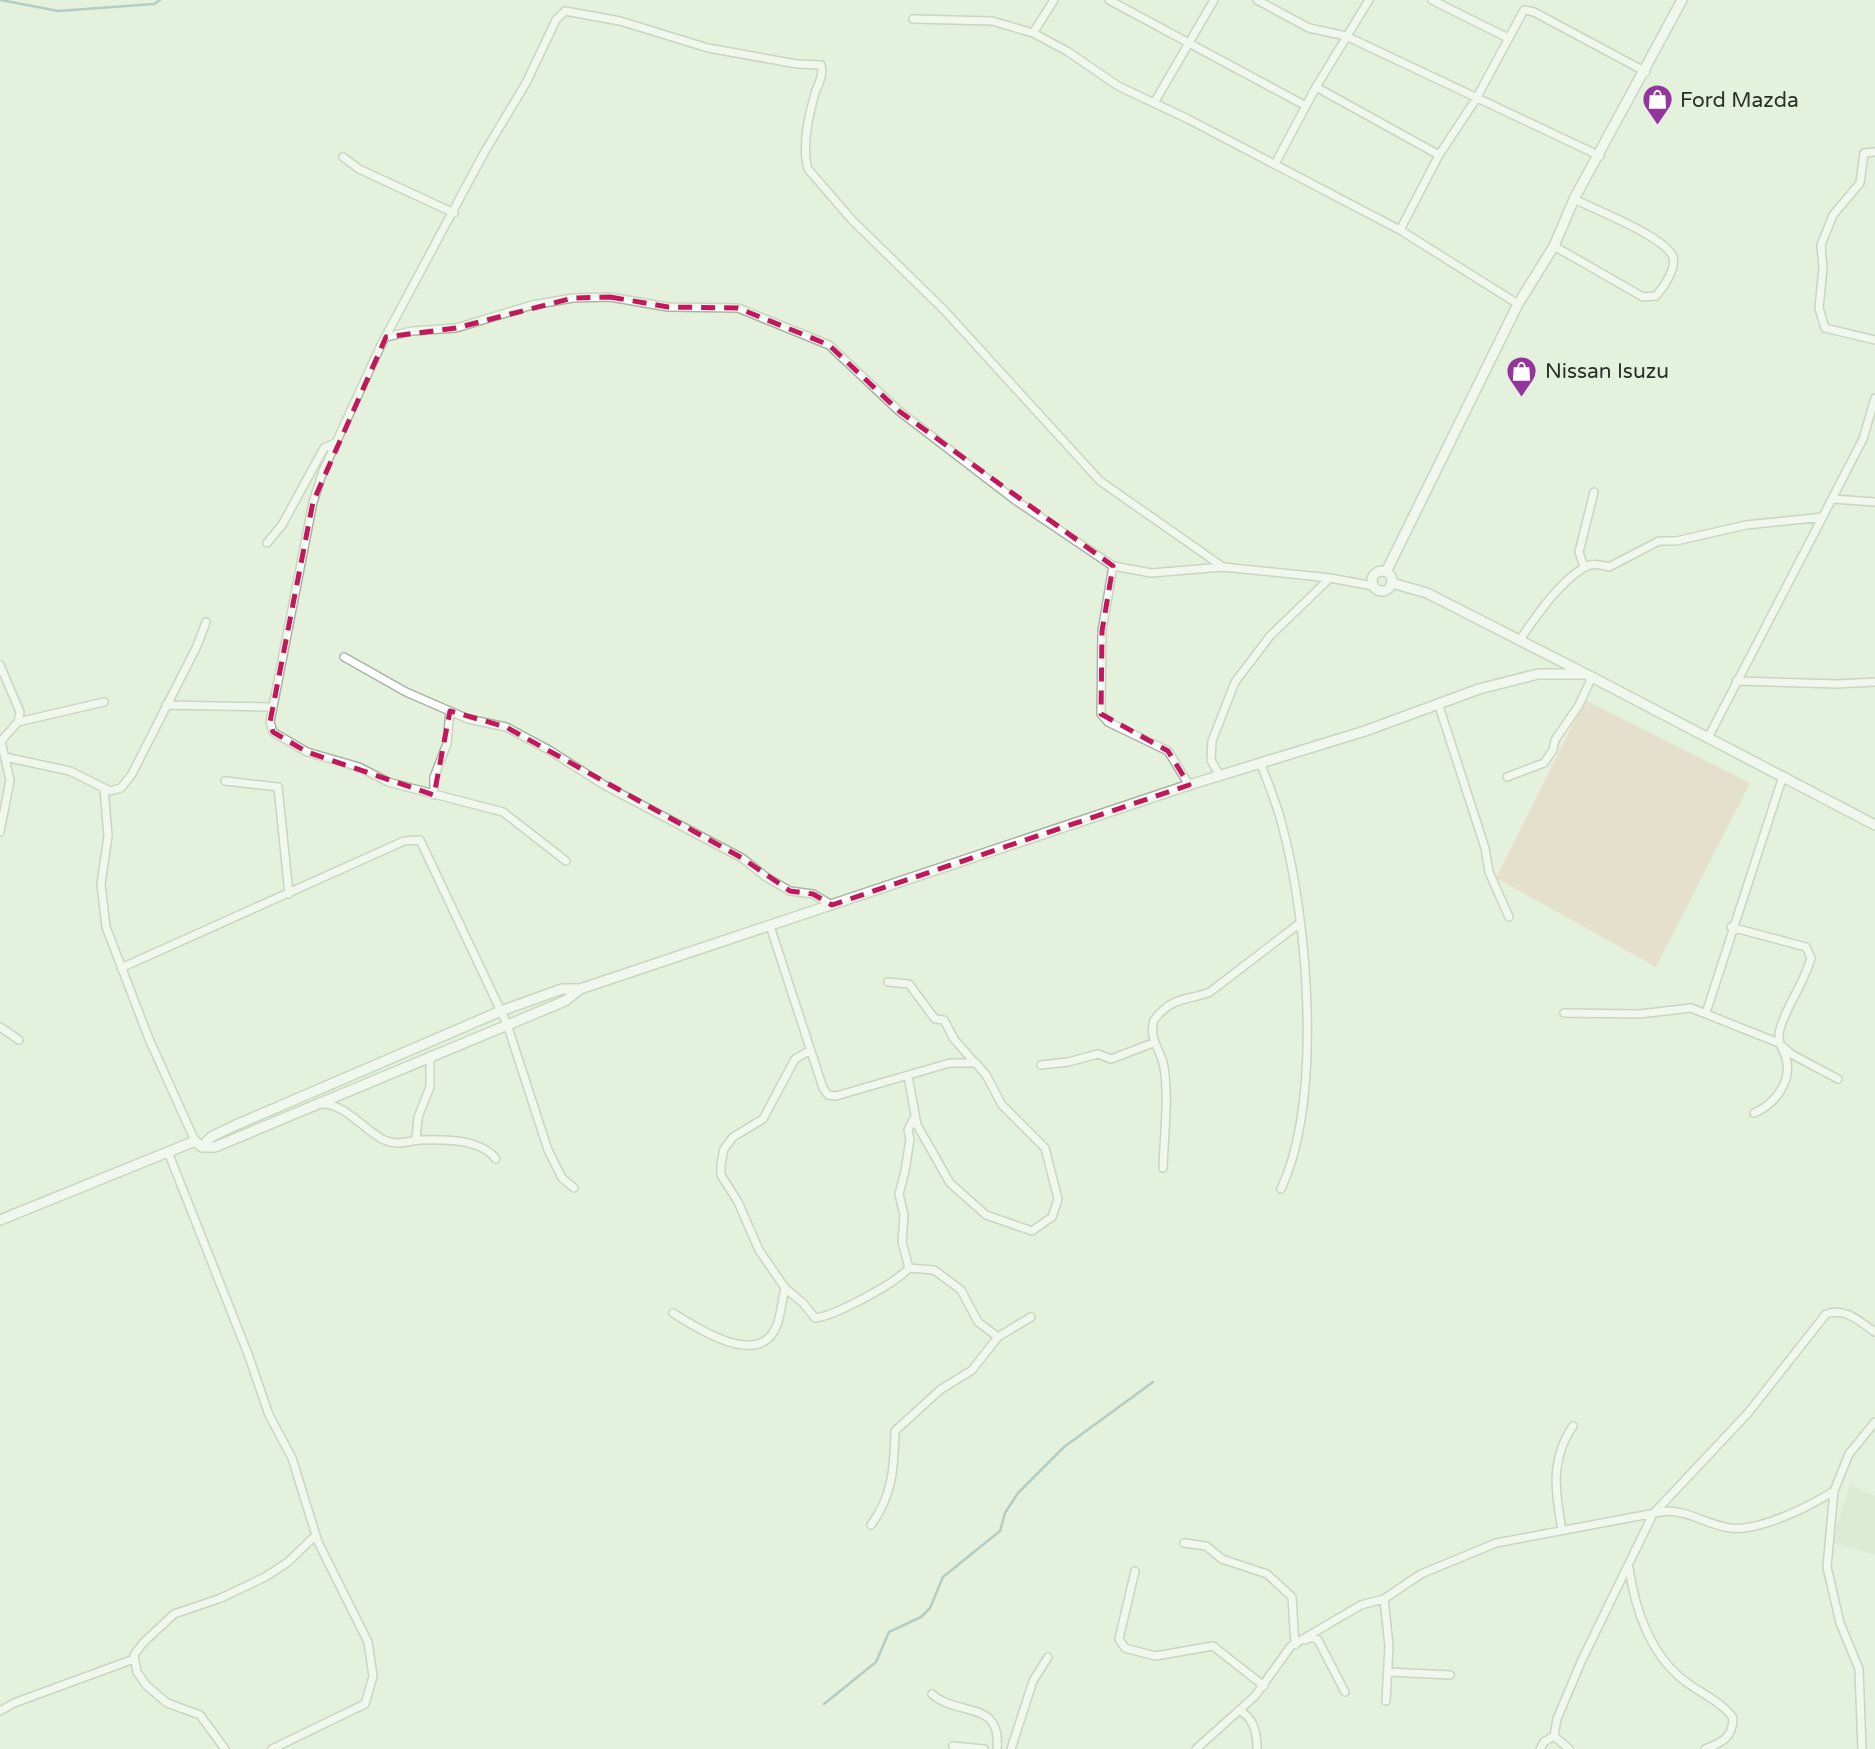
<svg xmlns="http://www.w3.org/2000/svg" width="1875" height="1749" viewBox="0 0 1875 1749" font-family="'Varela Round',sans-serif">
	<rect width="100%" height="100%" fill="#e4f1dd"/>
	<path fill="#d6e5cc" d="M1850 1484 1875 1496V1555L1831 1543Z"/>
	<path fill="#e6cdb5" d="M1585 700 1750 783 1656 967 1496 878Z"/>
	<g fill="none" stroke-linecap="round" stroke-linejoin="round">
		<path stroke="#79a2a5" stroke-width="2.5" d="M1 0 58 11 154 4 160 0
			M824 1704 876 1662 889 1632 921 1617 930 1608 943 1577 1000 1531 1005 1513 1018 1493 1064 1447 1153 1382"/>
		<defs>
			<path id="minor" d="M1109 0 1306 106
				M1257 0 1309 28 1346 36 1600 156
				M1432 0 1508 38
				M913 19 992 21 1033 33 1067 51 1118 86 1188 119 1400 230 1518 304
				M1033 33 1054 0
				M1316 87 1439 155
				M1154 103 1214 0
				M1875 152 1864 153 1860 183 1833 215 1821 245 1823 268 1819 308 1825 328 1875 340
				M343 157 359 169 454 213
				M1275 164 1316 87 1369 0
				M1400 230 1439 155 1476 99 1524 10 1534 12 1646 72
				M1554 246 1643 297 1656 296C1664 287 1676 269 1673 257 1666 237 1594 209 1574 199
				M386 337 412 331 456 328 532 305 573 298 610 297 668 307 738 308 829 345 899 411 1015 500 1113 566 1151 573 1223 567 1330 578 1373 586
				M1833 499 1875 502
				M267 543 282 525 324 448 335 443
				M1113 566 1102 631 1101 714 1108 722 1168 751 1189 785
				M1584 567 1579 552 1594 492
				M1521 638C1538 614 1557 585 1583 568 1591 562 1601 565 1609 567L1659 541H1676L1746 525 1823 517
				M344 657 406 692 468 719 506 727 549 750 604 785 742 858 766 877 790 891 813 894 832 905
				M0 665 20 712 18 722 1 741 10 780 0 832
				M1736 681 1837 684 1875 682
				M166 705 271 707
				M1439 706 1485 848 1489 872 1509 917
				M18 722 104 702
				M1709 736 1863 439 1875 398
				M5 757 70 771 110 791 121 788 132 774 197 646 206 622
				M1261 764C1268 784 1277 804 1282 825 1308 920 1323 1099 1281 1189
				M1220 776 1211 760 1212 741 1235 682 1270 636 1330 578
				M1507 777 1544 763 1553 750 1555 740 1579 705 1592 677
				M225 781 278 787 289 894
				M104 789 108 836 101 884 106 927 149 1039 195 1141
				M434 795V777L447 744 450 711
				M566 861 503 812 388 782 359 767 307 752 273 732 270 722 313 502 323 471 381 345 484 153 526 83 556 20 565 11 620 21 708 48 797 64 821 65C824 78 817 84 814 97 808 118 802 148 808 169L852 220 944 310 1100 481 1223 567
				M770 926 823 1088 828 1095 836 1096 950 1063H976L986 1075 1002 1105 1045 1148 1058 1199 1052 1217 1032 1231 986 1215 950 1183 917 1125 908 1076
				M1731 927 1806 947 1811 958C1804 984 1787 1004 1780 1029 1777 1040 1781 1046 1785 1055 1794 1079 1776 1104 1754 1113
				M121 968 404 841 420 840 507 1024 548 1150 562 1178 574 1188
				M888 982 909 984 935 1019 944 1020 954 1039 975 1063
				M1564 1013 1639 1014 1691 1008 1779 1043 1791 1054 1838 1079
				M1706 1013 1783 776
				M0 1027 19 1040
				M811 1050 795 1059 763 1119 733 1137 724 1149 721 1164V1175L738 1202 759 1250 785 1288 803 1303 815 1318C835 1316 896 1283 909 1268L902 1242 904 1215 899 1194 905 1171 910 1139 908 1130 914 1118
				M1041 1065 1068 1062 1098 1054 1111 1059 1153 1043
				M319 1104C345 1102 362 1129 384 1140 397 1146 407 1141 420 1140 444 1139 481 1139 496 1159
				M416 1140 418 1117 430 1087V1056
				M168 1152 248 1354 269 1415 292 1458 318 1542 368 1642 373 1676 365 1704 272 1749
				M1163 1168C1164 1135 1169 1100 1164 1067 1161 1049 1148 1040 1154 1020 1172 996 1187 1001 1210 992L1300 923
				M909 1268 934 1270 961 1290 978 1322 998 1337
				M673 1313C697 1328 760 1370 777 1325 781 1314 782 1300 785 1288
				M1834 1491 1827 1567 1840 1623 1859 1669 1862 1749
				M871 1525C893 1495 894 1467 895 1431L940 1390 972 1370 998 1337 1031 1317
				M1562 1530C1555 1492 1550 1460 1573 1426
				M1184 1543 1206 1546 1222 1559 1267 1574 1292 1597 1295 1645
				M1629 1568C1635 1610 1651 1656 1686 1682 1702 1694 1722 1702 1733 1718 1733 1738 1721 1743 1705 1749
				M1135 1571 1119 1639 1125 1648 1155 1656 1213 1646 1264 1686
				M1384 1599 1389 1646 1386 1701
				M1305 1640 1312 1637 1318 1640 1345 1692
				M1389 1672 1450 1675
				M932 1694C957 1717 1002 1699 997 1749
				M1239 1710C1254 1718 1257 1733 1257 1749
				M0 1711 14 1703 134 1659
				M1554 1736 1569 1749
				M953 1746 984 1749
				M225 1749 200 1715 167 1703 146 1685 137 1672 134 1655 143 1643 174 1614 221 1598 265 1577 288 1562 316 1535
				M1011 1749 1033 1681 1048 1657
				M1196 1749 1255 1696 1291 1646 1361 1605 1384 1599 1421 1574 1496 1543 1666 1511C1690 1511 1707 1525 1730 1528 1759 1532 1810 1506 1834 1491L1849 1454 1875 1422
				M1540 1749 1544 1742 1554 1736 1557 1719 1581 1662 1653 1514 1748 1413 1826 1314C1846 1307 1860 1322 1875 1332"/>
			<path id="tertiary" d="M1372 581a10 10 0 1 1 20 0a10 10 0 1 1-20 0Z
				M1386 572 1518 304 1554 246 1574 199 1682 0
				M1392 583 1427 593 1582 672
				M202 1147 211 1137 236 1125 501 1011 562 989H580
				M0 1220 195 1141 202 1147H215L565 1001 580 989 1189 785 1365 731 1479 689 1538 674H1586L1875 825"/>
		</defs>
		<use href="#minor" stroke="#a8b4a1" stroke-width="10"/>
		<use href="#tertiary" stroke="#a8b4a1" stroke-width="12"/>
		<use href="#minor" stroke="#fff" stroke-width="7"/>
		<use href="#tertiary" stroke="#fff" stroke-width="9"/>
	</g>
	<path d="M0 0H1875V1749H0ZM610 297 668 307 738 308 829 345 899 411 1113 566 1102 631 1101 714 1168 751 1189 785 832 905 813 894 790 891 742 858 506 727 450 711 434 795 307 752 273 732 270 722 313 502 386 337 456 328 573 298Z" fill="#e4f1dd" fill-opacity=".55" fill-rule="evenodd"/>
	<path fill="none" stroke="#c2185b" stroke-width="5" stroke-dasharray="14 9" stroke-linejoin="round" d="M610 297 668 307 738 308 829 345 899 411 1113 566 1102 631 1101 714 1168 751 1189 785 832 905 813 894 790 891 742 858 506 727 450 711 434 795 307 752 273 732 270 722 313 502 386 337 456 328 573 298Z"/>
	<defs>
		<symbol id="shop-pin" viewBox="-11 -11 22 30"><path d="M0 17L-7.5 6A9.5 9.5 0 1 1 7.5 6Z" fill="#94359d" stroke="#e4f1dd"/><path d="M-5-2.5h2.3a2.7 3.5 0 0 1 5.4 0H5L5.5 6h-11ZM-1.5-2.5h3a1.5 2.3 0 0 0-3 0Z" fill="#fff"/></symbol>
	</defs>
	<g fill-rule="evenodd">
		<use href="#shop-pin" x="1640" y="82" width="35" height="47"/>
		<use href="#shop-pin" x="1504" y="354" width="35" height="47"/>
	</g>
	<g text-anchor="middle" stroke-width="5" stroke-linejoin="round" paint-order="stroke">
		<g font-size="21" fill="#2b3029" stroke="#e4f1dd" text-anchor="start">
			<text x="1680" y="107">Ford Mazda</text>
			<text x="1545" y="378">Nissan Isuzu</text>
		</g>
	</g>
</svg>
